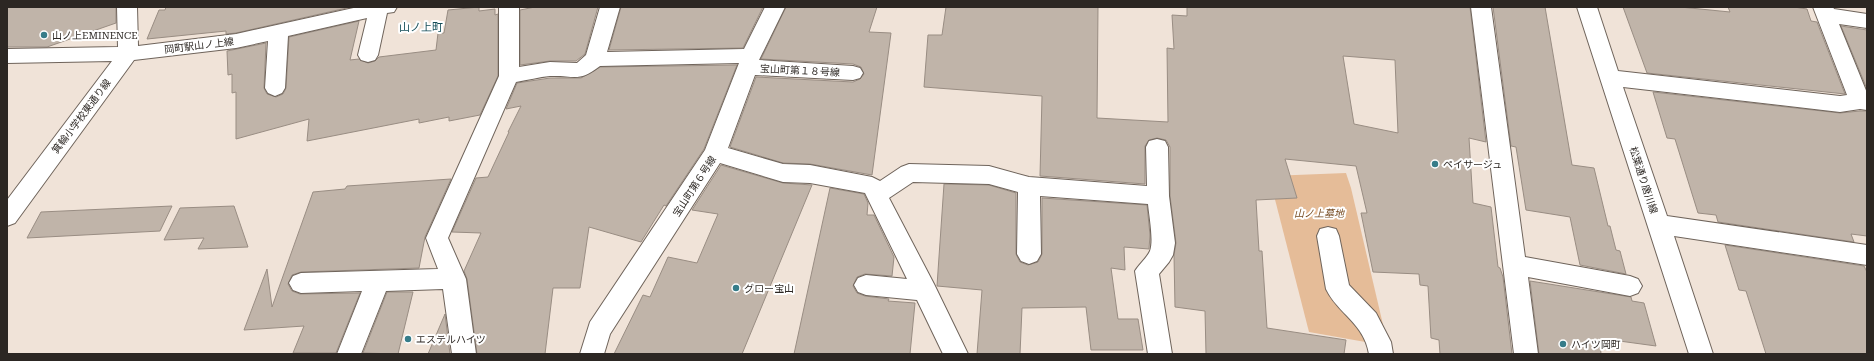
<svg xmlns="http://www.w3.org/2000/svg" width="1874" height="361" viewBox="0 0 1874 361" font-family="'Roboto Serif','Noto Sans JP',serif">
	<rect width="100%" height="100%" fill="#f0e3d8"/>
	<path fill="#e5bc98" d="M1346 173 1351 188 1388 346 1309 332 1269 176Z"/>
	<path fill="#c0b4a9" stroke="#998d83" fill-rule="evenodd" d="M7 7H116V23L47 47H7Z
		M166 7H351L236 33 226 34V31L147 39 159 10H165Z
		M479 7V11L495 9V15L498 14V76L480 115 449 121V117L419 123V119L307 141 309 119 236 139V92L232 93V74L228 75 227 51 266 43 264 88 267 94 276 97 283 94 286 88 289 37 359 21 350 60 359 59 368 63 375 61 379 57 436 50 438 33H444L448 10Z
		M535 7H598L585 54 576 61H550L520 65V10Z
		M621 7H763L743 48 609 50Z
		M786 7H877L869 32 891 33 872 175 810 164 783 163 730 147 756 77 853 82 860 79 864 74 861 67 853 64 761 59Z
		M946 7H1098L1097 118 1168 122 1167 48 1174 49 1172 15 1187 16V7H1470L1486 142 1469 138 1473 203 1491 207 1498 267 1500 268 1503 277 1512 354H1440L1439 340 1431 338 1428 286 1420 285 1419 274 1373 272 1361 213H1367L1356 166 1285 159 1297 198 1256 200 1259 251H1262L1267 328 1346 340 1344 354H1206L1205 311 1175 307 1174 255 1176 243 1170 196V147L1166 140 1157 138 1149 140 1145 146V184L1040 176 1042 96 924 87 928 35H942ZM1343 56 1395 60 1398 133 1354 124Z
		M1493 7H1545L1572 165 1594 168 1608 226H1610L1616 250 1620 251 1626 274 1580 265 1570 217 1526 210 1516 147 1511 146Z
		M1623 7H1680L1730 12 1728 7H1794L1807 9 1811 21 1817 22 1845 94 1647 73Z
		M1841 26 1867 30V89Z
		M737 65 704 149 666 206 664 205 641 242 589 227 580 288H553L545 354H477L467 279 464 271 481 233 452 232 476 178 488 177 509 132H508L521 106 506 109 517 83 550 78H581L600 67Z
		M1653 92 1840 113 1860 111H1867V236L1851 234 1854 242 1718 222 1716 215 1698 213 1675 139 1667 138Z
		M721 165 783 183 812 185 742 354H614L643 295 650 297 668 257 697 263 718 214 692 210Z
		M451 179 425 237 419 268 301 272 292 275 288 284 292 291 300 294 360 293 336 353H293L304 326 244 330 267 269 272 307 313 192 345 189 347 186Z
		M944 184 989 185 1016 193V254L1020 262 1028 265 1038 262 1042 254V198L1147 205 1150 235 1149 249 1124 247 1125 270 1111 268 1118 319H1138L1143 350H1091L1086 307 1022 308 1020 354H977L982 290 937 286Z
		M830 188 864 194 868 203 867 215H874L894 257 892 276 865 274 857 277 853 286 857 293 865 296 889 299 888 301 915 303 910 354H794Z
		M172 206 160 231 27 238 41 212Z
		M234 206 248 247 198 249 204 238 164 240 180 208Z
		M1725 245 1864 266 1867 272V354H1766L1746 291 1739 290Z
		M1530 281 1631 297 1632 301 1644 303 1656 346 1612 340 1613 345 1600 343 1601 354H1539Z
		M387 292H413L398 354 363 353Z
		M445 314 450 354H428Z"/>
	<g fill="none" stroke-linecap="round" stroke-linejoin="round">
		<defs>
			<path id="minor" d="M117 7H137L138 46 236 34 358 7H397L394 12 387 13 378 55 375 60 368 62 361 60 358 55 367 18 288 36 285 88 282 93 275 96 268 93 265 88 268 41 236 48 134 60 15 223 7 226V200L112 61 7 63V49L118 47Z
				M499 7H519V67L550 62 577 63 586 55 600 7H620L607 52 744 49 765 7H785L759 60 853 66 860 68 863 73 860 78 853 80 755 75 728 148 783 164 810 165 872 177 880 181 901 167 909 164 989 166 1029 177 1147 186 1146 147 1149 141 1157 139 1165 141 1168 147 1169 196 1175 243 1173 255 1169 262 1159 274 1172 354H1148L1135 271C1139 264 1147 258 1150 251 1154 241 1149 215 1148 204L1040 196 1041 254 1037 261 1029 264 1021 261 1017 254 1018 192 989 184 913 182 889 198 934 284 968 354H943L917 300 866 295 858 292 854 285 858 278 866 275 907 279 865 193 810 183 783 182 720 163 610 334 604 354H580L590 322 705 150 739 63 600 66C578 83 575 75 550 76 539 77 528 80 516 82L448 238 466 279 476 354H452L443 289 386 291 361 354H337L362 291 301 293 293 290 289 283 293 276 301 273 438 269 426 238 499 76Z
				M1471 7H1491L1525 257 1630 276 1638 279 1642 286 1638 293 1630 296 1528 277 1538 354H1514Z
				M1577 7H1597L1618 71 1840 96 1847 95 1813 7H1833L1834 9 1867 14V28L1839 24 1867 93V110L1860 109 1840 112 1623 87 1667 216 1867 245V265L1674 236 1713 354H1689Z
				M1328 227 1336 229 1339 236 1349 285 1376 313 1391 342 1393 354H1369C1364 323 1338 314 1326 289L1317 236 1320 229Z"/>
		</defs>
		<use href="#minor" stroke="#6f645b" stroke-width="2"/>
		<use href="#minor" fill="#fff" fill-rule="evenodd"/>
	</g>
	<g fill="#367c89" stroke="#fff" stroke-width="1.5">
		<circle cx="44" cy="35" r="4"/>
		<circle cx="1435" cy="164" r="4"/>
		<circle cx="736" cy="288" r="4"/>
		<circle cx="408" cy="339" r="4"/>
		<circle cx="1563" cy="344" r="4"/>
	</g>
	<g text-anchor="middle" stroke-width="4" stroke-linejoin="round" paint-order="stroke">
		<g font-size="10" fill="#2c2723" stroke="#fff" text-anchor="start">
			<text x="52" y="39">山ノ上EMINENCE</text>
			<text x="1443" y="168">ペイサージュ</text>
			<text x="744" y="292">グロー宝山</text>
			<text x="416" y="343">エステルハイツ</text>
			<text x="1571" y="348">ハイツ岡町</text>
		</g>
		<g font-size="10" fill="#2c2723" stroke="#fff">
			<text transform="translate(199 45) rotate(-7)" y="4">岡町駅山ノ上線</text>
			<text transform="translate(800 70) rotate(3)" y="4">宝山町第１８号線</text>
			<text transform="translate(81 116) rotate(-53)" y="4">箕輪小学校東通り線</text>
			<text transform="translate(1644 180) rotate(72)" y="4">松葉通り唐川線</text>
			<text transform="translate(694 186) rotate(-57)" y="4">宝山町第６号線</text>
		</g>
		<g font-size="10" font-style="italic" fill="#764b22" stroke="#fff">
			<text x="1319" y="217">山ノ上墓地</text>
		</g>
		<g font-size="11" fill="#124c57" stroke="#fff">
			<text x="421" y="31">山ノ上町</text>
		</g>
	</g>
	<rect width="1874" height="361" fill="none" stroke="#2c2723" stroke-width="16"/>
</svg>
